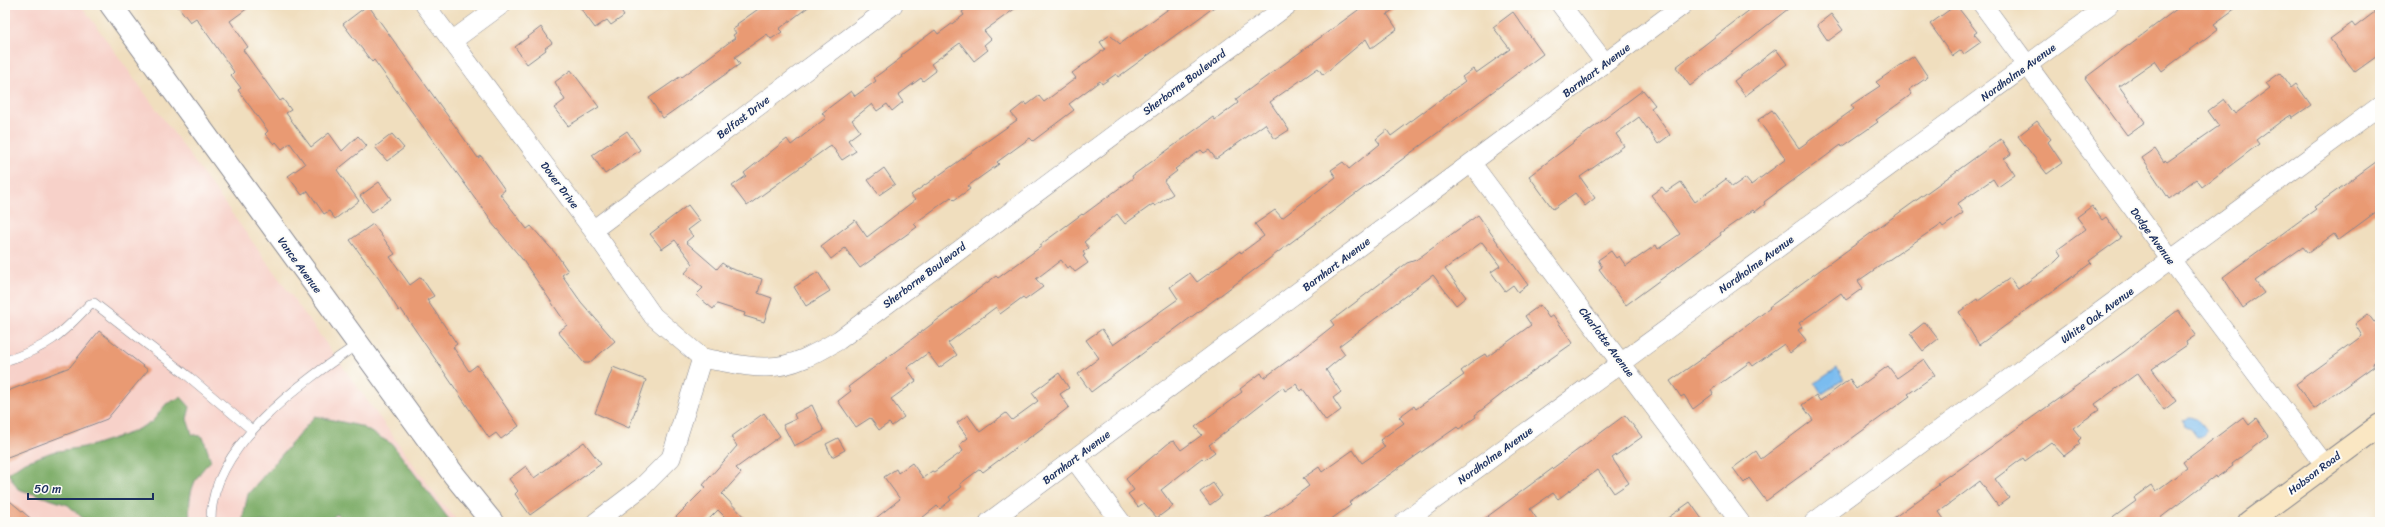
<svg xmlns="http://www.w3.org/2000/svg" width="2385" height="527" viewBox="0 0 2385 527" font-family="Sriracha,sans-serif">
	<rect width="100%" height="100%" fill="#fdfcf7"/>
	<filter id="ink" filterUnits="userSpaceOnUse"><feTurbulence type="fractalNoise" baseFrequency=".025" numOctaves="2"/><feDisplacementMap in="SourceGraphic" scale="8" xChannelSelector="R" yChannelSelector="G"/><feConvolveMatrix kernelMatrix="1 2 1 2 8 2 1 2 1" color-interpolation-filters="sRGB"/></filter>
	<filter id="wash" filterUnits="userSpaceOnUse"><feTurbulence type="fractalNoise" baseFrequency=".012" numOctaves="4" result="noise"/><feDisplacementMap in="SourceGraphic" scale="16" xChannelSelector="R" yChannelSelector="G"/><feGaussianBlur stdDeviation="0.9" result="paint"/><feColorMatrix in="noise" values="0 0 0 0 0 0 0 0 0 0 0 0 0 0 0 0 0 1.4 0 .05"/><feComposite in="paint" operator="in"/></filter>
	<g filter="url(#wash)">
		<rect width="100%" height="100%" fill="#f0debe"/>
		<path fill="#f7d1c9" d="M5 5H81L440 501 459 522H5Z"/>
		<path fill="#7bac66" stroke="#4b6e62" d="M181 397 190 407 187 419 192 434 203 437 211 461C191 479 188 496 190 522H87L68 505 18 489 8 473 23 463 52 452 90 446 130 433 152 422 166 404Z
			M315 416 360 426 392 444 451 522H345L337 514 327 522H244L243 517 248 494Z"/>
		<path fill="#7abcef" stroke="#4a76a6" d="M1837 368 1844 379 1822 394 1815 383Z
			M2188 417C2196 417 2202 424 2206 431L2203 436 2196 437 2190 429 2185 427 2183 421Z"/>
		<g id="blocks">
			<path fill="#e99a73" d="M177 5H252L230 21 248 47 243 50 280 101 283 99 291 110 286 113 311 147 329 133 342 151 358 136 367 146 337 170 359 201 335 219 329 211 324 214 308 191 302 195 288 176 305 164 290 143 282 149 276 142 274 144 265 134 268 131 238 90 241 88 231 75 234 72 196 18 190 22Z
				M368 5 478 158 481 156 505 190 500 194 527 229 531 226 557 255 568 271 562 275 581 302 615 341 589 363H584L558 332 567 325 522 259 491 222 492 221 374 60 372 62 343 24Z
				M578 5H627L620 10 624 16 611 25 607 20 595 28Z
				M764 5H811L779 29 782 32 771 39 767 34 735 57 740 64 663 118 649 98 681 76 682 77 735 38 733 35 736 33 733 29 738 26 737 24Z
				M971 5H1020L984 31 991 39 984 45 988 50 974 61 960 43 931 64 936 71 923 81 921 78 898 95 903 102 892 111 887 104 877 111 872 104 852 120 860 131 848 140 856 151 842 160 831 145 747 206 732 186 746 176 744 173 787 139 791 145 826 118 822 113 851 91 855 96 876 81 874 78 902 57 901 55 935 30 938 34 964 15 962 12Z
				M1174 5H1217L1118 77 1116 74 1102 84 1100 81 1069 104 1074 110 1033 141 1030 138 997 162 999 164 968 186 970 189 954 200 951 197 914 224 917 227 860 268 845 248 831 259 821 246 855 220 867 237 915 200 911 195 1017 120 1011 113 1025 102 1027 105 1039 96 1044 102 1076 78 1072 73 1105 49 1100 42 1110 35 1120 44Z
				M1365 5H1400L1387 14 1397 29 1371 48 1366 39 1323 75 1318 68 1270 102 1289 130 1275 139 1265 124 1216 159 1209 150 1204 153 1201 150 1175 169 1177 171 1164 181 1173 194 1155 206 1153 204 1125 224 1117 214 1084 242 1089 248 1083 252 1085 255 1083 256 1088 263 1075 272 1070 266 1067 268 1061 260 1036 279 1043 287 1025 300 1023 297 1000 314 996 307 948 343 957 355 939 368 928 353 907 368 916 381 891 399 904 417 892 426 889 423 879 430 870 418 856 427 838 401 851 391 848 387 996 276 998 278 1042 246 1040 245 1082 214 1083 215 1133 178 1132 176 1213 117 1215 120 1238 103 1236 99Z
				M1756 5H1793L1690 86 1676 67Z
				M1956 5 1977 32 1974 34 1981 42 1964 54 1961 50 1953 56 1930 24Z
				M2182 5H2240L2214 24 2218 29 2162 71 2155 61 2119 86 2145 122 2127 135 2085 78Z
				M2380 8V54L2355 72 2330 39 2352 23 2355 27Z
				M1513 12 1543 54 1091 392 1078 374 1099 358 1086 340 1102 329 1113 345 1178 299 1170 287 1190 273 1197 282 1240 251 1241 253 1264 236 1255 224 1275 210 1282 218 1336 177 1331 170 1343 162 1349 169 1380 144 1376 139 1387 130 1391 136 1465 81 1462 77 1473 69 1476 73 1510 49 1493 27Z
				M1831 14 1843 30 1828 41 1817 25Z
				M541 27 552 43 545 48 546 50 527 64 515 47Z
				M1776 49 1787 64 1745 96 1734 81Z
				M1914 56 1928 77 1909 90 1912 94 1876 120 1878 122 1842 147 1841 145 1764 202 1765 204 1755 212 1753 210 1720 233 1721 235 1626 305 1599 269 1602 267 1598 260 1611 251 1616 258 1619 256 1626 266 1656 245 1658 249 1680 234 1651 195 1662 187 1666 192 1681 182 1695 202 1726 179 1732 187 1745 178 1751 185 1786 159 1758 120 1772 110 1799 148 1854 109 1851 105 1880 86 1876 82Z
				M571 70 599 107 568 126 554 108 565 100 555 82Z
				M2280 73 2291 88 2296 84 2311 105 2292 118 2291 115 2280 122 2256 140 2259 144 2202 187 2196 179 2169 199 2142 158 2155 149 2164 162 2165 160 2167 162 2219 126 2208 111 2224 99 2235 114 2270 88 2266 83Z
				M1643 90 1655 105 1651 108 1670 135 1658 144 1639 117 1616 134 1624 146 1580 177 1595 198 1585 206 1575 193 1553 209 1529 176Z
				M2037 121 2051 139 2048 142 2062 163 2047 174 2018 136Z
				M627 131 640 150 605 174 592 155Z
				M392 134 404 148 387 161 375 147Z
				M2001 139 2011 154 2004 159 2015 175 1998 187 1993 179 1957 204 1963 213 1943 227 1941 224 1858 281 1863 288 1846 300 1841 293 1799 323 1802 327 1798 330 1806 340 1790 353 1784 344 1753 366 1750 362 1711 390 1713 394 1693 409 1684 395 1681 397 1670 381 1732 337 1770 308 1769 307Z
				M2380 159V209L2338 240 2334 234 2308 253 2303 247 2255 281 2264 293 2243 308 2223 277 2316 209 2314 207Z
				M884 168 895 184 879 195 868 180Z
				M379 182 391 199 372 212 360 196Z
				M688 205 700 221 688 230 693 236 686 242 717 269 722 263 729 268 762 279 758 293 772 298 764 322 744 316 745 313 717 304 713 309 696 295 703 288 685 273 693 264 675 240 662 249 650 234Z
				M2092 206 2102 220 2106 217 2121 238 2089 261 2091 263 1979 345 1959 312 1977 299 1978 301 2010 278 2018 289 2055 262 2061 256 2057 250 2086 229 2077 217Z
				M1478 215 1528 285 1518 292 1513 285 1505 291 1491 272 1500 266 1482 242 1445 269 1466 297 1456 305 1433 275 1339 346 1345 354 1326 370 1341 392 1333 398 1341 410 1326 421 1303 389 1301 391 1296 384 1285 391 1283 387 1209 445 1215 452 1204 460 1202 458 1161 490 1173 506 1157 518 1146 505 1144 503 1138 507 1128 494 1134 490 1126 479 1170 442 1174 441 1181 450 1202 435 1195 427 1242 392 1240 389 1261 373 1264 378 1301 351 1334 325 1331 321 1407 263 1416 260Z
				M373 224 395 254 390 257 410 285 421 277 434 296 427 300 457 344 453 347 469 371 477 365 519 426 501 439 496 433 489 438 401 309 399 311 379 279 350 240Z
				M818 272 830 291 806 306 794 287Z
				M1540 305 1549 318 1553 315 1573 343 1516 383 1475 415 1476 417 1459 429 1457 427 1349 503 1351 505 1327 522H1260L1309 486 1303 478 1319 467 1322 472 1353 450 1362 463 1385 447 1380 440 1404 423 1399 417 1414 406 1416 409 1464 375 1461 371 1475 360 1485 354 1487 357 1531 325 1525 316Z
				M2178 310 2196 335 2186 342 2187 345 2152 369 2176 401 2164 410 2138 373 2095 404 2099 410 2073 428 2081 438 2078 441 2080 444 2064 456 2051 442 2025 461 2023 458 1995 479 2009 498 1998 506 1980 481 1939 512 1946 522H1888L1939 485 1938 483 1949 475 1950 476 2124 352Z
				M2368 314 2374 322 2380 319V357L2372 363 2374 366 2314 409 2296 384 2362 336 2355 324Z
				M1925 322 1938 339 1923 351 1910 334Z
				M99 331 148 370 107 419 5 458V392L70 367Z
				M1924 359 1935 375 1908 394 1910 396 1766 501 1749 478 1744 483 1733 468 1756 451 1761 459 1813 420 1802 405 1816 395 1820 401 1850 379 1856 389 1888 366 1897 378Z
				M613 367 646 380 629 428 595 413Z
				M1059 373 1069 388 1060 394 1069 407 1041 429 983 472 980 469 960 484 962 487 949 497 951 500 940 509 937 506 917 522H871L900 499 884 477 896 469 898 473 912 463 923 478 932 471 934 472 963 451 959 445 968 438 957 423 968 415 980 432 1006 413 1012 420 1038 401 1032 393Z
				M812 405 824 431 794 446 783 425 796 419 794 414Z
				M764 413 780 436 736 468 741 473 722 494 749 522H730L718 510 706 522H671L706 487 703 485 737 446 731 437Z
				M1625 415 1642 437 1612 458 1629 483 1614 493 1598 470 1558 499 1553 493 1530 509 1539 522H1480Z
				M2243 417 2249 425 2256 419 2268 436 2232 464 2233 466 2216 478 2215 476 2155 522H2107L2136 501 2134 498 2152 485 2156 491 2187 468 2183 462Z
				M838 438 845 450 832 457 826 444Z
				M584 442 601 464 530 515 515 494 518 491 509 479 526 466 534 478Z
				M1213 483 1222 496 1210 505 1200 492Z
				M5 497 35 522H5Z
				M1690 502 1704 522H1662Z"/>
		</g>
	</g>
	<g filter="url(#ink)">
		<use href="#blocks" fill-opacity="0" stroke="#86868e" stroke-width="1"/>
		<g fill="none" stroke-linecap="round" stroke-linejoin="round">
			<defs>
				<path id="service" d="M5 361C47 348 61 335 90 304L94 303 188 376 252 430
					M211 522C209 447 302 382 358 344"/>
				<path id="minor" d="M425 5 593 230 653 316 702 358
					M1561 5 1605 63
					M1983 5 2171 260 2325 465
					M452 41 501 5
					M1472 164 1740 522
					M593 230 893 5
					M1074 459 1121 522
					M596 522 642 487 671 458 702 358C723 361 746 368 767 367 793 367 817 353 839 340L1288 5
					M989 522 1683 5
					M1404 522 2109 5
					M1814 522 2380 106"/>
				<path id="tertiary" d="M111 5 454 475 492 522"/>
				<path id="secondary" d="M2249 522 2380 425"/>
			</defs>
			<use href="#service" stroke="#86868e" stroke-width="10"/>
			<use href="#minor" stroke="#86868e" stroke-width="20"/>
			<use href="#tertiary" stroke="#86868e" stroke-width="24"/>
			<use href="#secondary" stroke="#86868e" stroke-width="24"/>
			<use href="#service" stroke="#fff" stroke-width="9"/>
			<use href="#minor" stroke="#fff" stroke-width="19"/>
			<use href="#tertiary" stroke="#fff" stroke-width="22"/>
			<use href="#secondary" stroke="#fae7c3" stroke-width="22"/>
		</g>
	</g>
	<g text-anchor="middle" stroke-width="4" stroke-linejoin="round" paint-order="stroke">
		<g font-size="11" fill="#1b2f5e" stroke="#fdfcf7">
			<text transform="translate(1596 70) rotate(-37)" y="4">Barnhart Avenue</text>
			<text transform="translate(2018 72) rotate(-36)" y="4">Nordholme Avenue</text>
			<text transform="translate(1184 82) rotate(-37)" y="4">Sherborne Boulevard</text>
			<text transform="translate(743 117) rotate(-37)" y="4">Belfast Drive</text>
			<text transform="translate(560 185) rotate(53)" y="4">Dover Drive</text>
			<text transform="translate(2153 236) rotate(54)" y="4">Dodge Avenue</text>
			<text transform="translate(1336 264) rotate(-37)" y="4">Barnhart Avenue</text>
			<text transform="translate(1756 264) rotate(-36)" y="4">Nordholme Avenue</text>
			<text transform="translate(300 265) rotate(54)" y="4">Vance Avenue</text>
			<text transform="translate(924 275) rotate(-37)" y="4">Sherborne Boulevard</text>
			<text transform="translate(2097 315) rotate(-36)" y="4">White Oak Avenue</text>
			<text transform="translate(1607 342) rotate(53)" y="4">Charlotte Avenue</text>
			<text transform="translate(1495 455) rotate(-36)" y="4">Nordholme Avenue</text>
			<text transform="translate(1076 457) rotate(-37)" y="4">Barnhart Avenue</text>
			<text transform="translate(2314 473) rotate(-37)" y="4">Hobson Road</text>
		</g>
	</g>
	<rect width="2385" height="527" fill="none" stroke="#fdfcf7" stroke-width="20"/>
	<path d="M28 493v6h125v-6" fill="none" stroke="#1b2f5e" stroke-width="2"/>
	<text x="34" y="493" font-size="12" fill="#1b2f5e" stroke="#fdfcf7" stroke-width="3" paint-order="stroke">50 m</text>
</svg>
